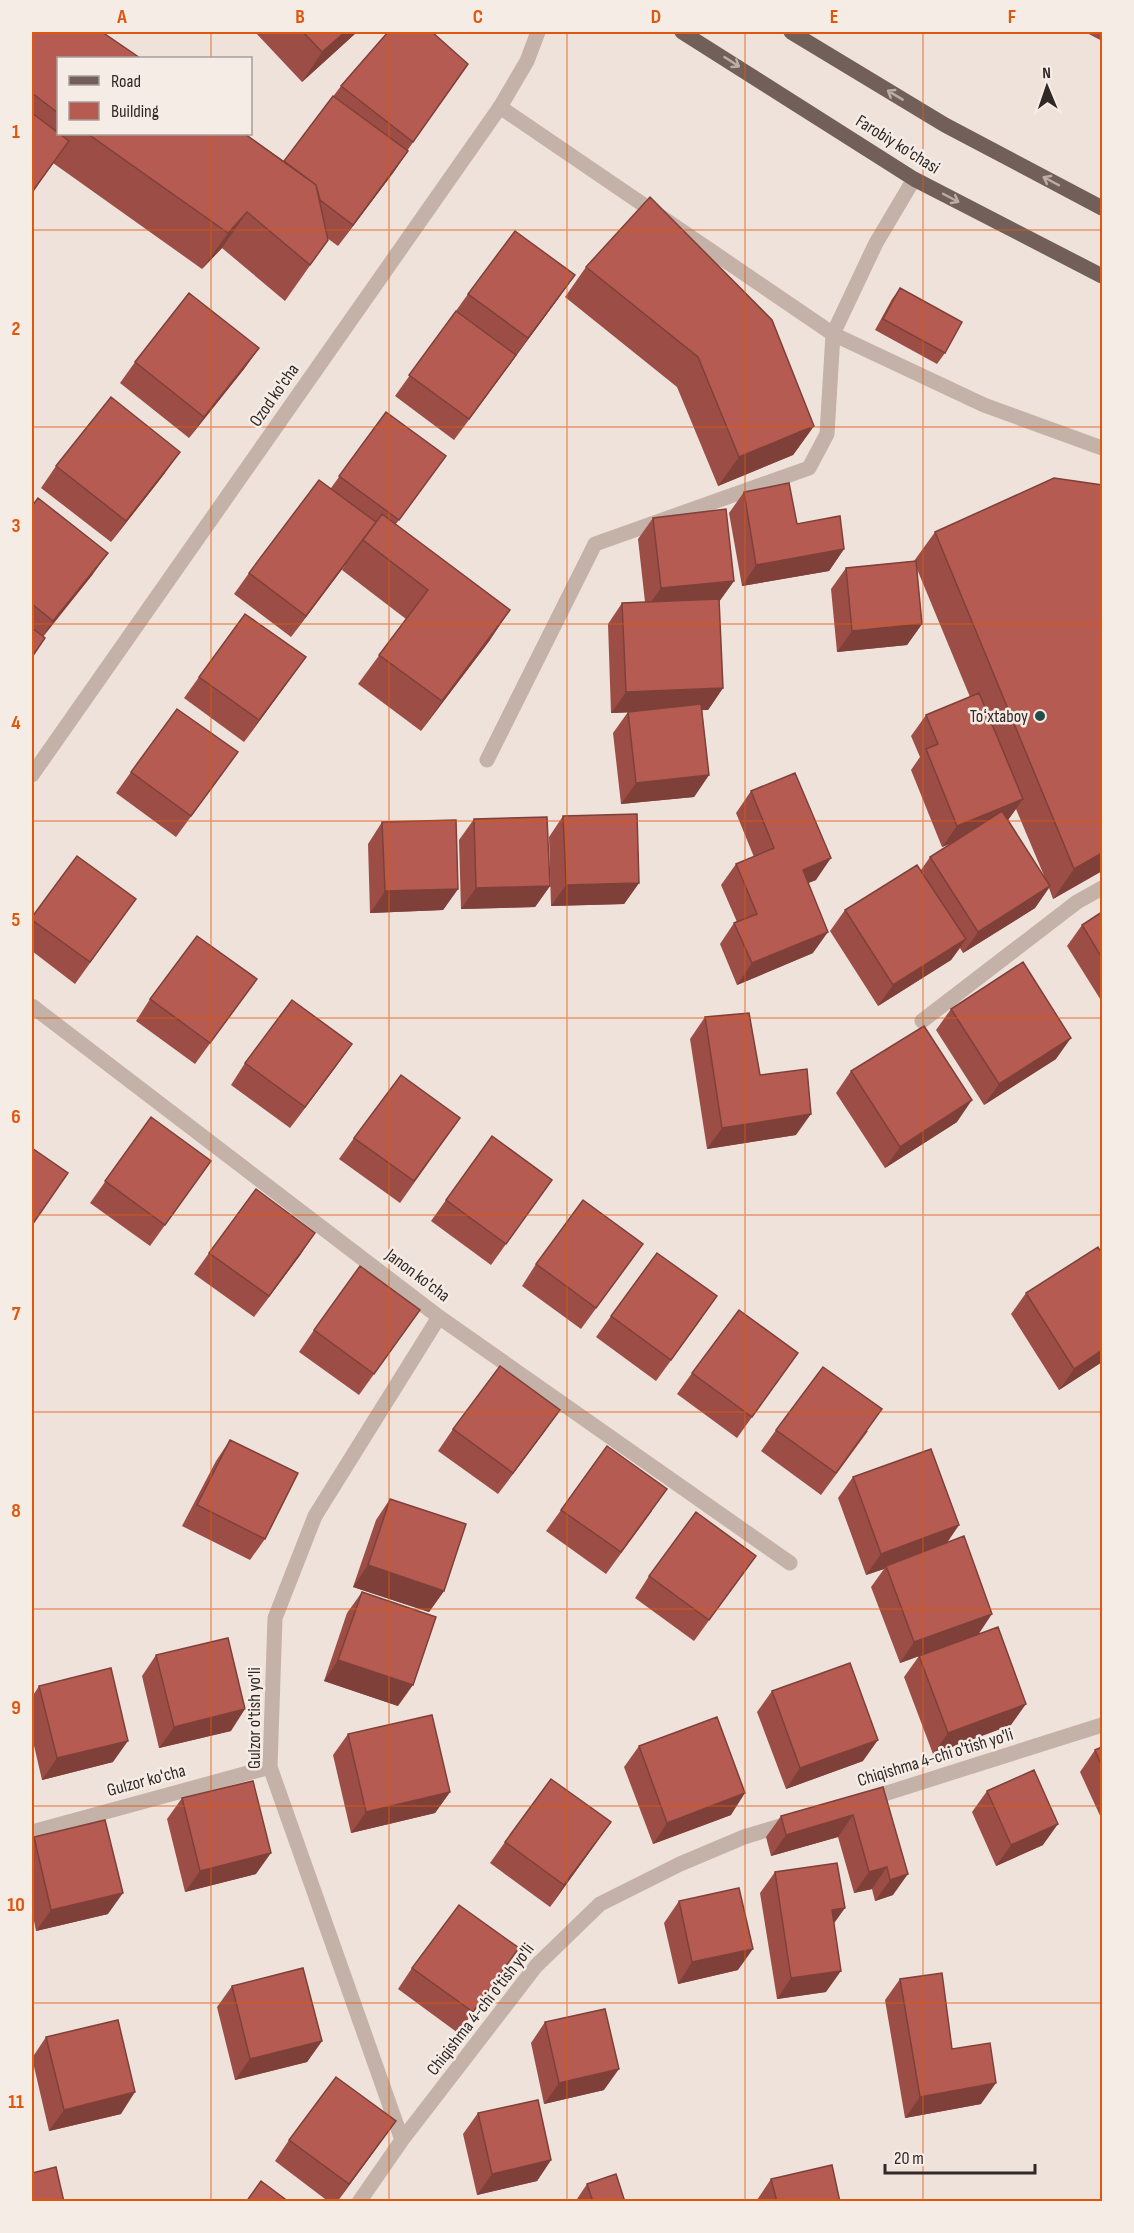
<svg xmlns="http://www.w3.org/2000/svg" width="1134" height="2233" viewBox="0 0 1134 2233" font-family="'Sofia Sans Condensed',sans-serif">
	<rect width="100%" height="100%" fill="#eee2db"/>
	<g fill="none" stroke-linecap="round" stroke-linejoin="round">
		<path stroke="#c4b1a8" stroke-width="15" d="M500 107 833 334 984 405 1102 448
			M487 760 595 544 809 468 827 434 833 334 876 243 914 179
			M922 1021 1077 902 1102 888"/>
		<path stroke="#c4b1a8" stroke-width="15" d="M32 775 500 107 527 61 538 32
			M32 1006 439 1317 790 1563
			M865 1800 1102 1725
			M32 1832 270 1767
			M402 2140 270 1767 275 1618 315 1516 439 1317
			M359 2202 402 2140 536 1966 600 1904 680 1864 744 1837 790 1823"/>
		<path stroke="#725f5a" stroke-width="15" d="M682 32 914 179 1102 276
			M791 32 945 125 1102 208"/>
	</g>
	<path fill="#9c4e46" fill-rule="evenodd" d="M32 32 58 58V134H245L284 161 341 86 468 64 407 151H408L393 173 338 246 327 238 328 240 285 301 222 248 202 269 53 163 32 194Z
		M255 32H357L302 82Z
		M1085 32H1102V41Z
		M586 267 814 426 793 455 718 486 677 387 565 297Z
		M900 288 945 353 937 364 875 330 892 299Z
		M468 294 560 296 454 440 395 396Z
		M259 348 244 369 189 438 120 383 135 362Z
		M386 412 446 456 396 524 490 640 421 731 358 684 406 619 342 570 346 564 291 637 234 594 249 573 331 488Z
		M56 466 165 473 111 542 41 488Z
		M1102 485V871L1053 899 1049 888 1035 908 963 953 960 948 951 960 878 1006 830 931 845 910 921 870 930 857 952 843 942 847 911 770 920 757 911 736 926 715 970 697 917 569 922 624 907 645 837 652 831 589 846 568 914 561 935 532ZM1016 809 1045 878 1008 820Z
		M744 492 797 524 844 549 829 571 742 586 729 513Z
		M32 506 93 574 43 637 32 657Z
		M653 518 734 581 719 601 723 688 708 710H702L709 775 694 797 621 804 613 733 628 712 611 713 608 624 622 603 645 602 638 539Z
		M306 657 244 742 184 698 199 677Z
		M131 772 223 773 176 837 116 793Z
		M751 791 816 880 808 883 813 953 737 985 720 944 734 923 737 922 721 885 736 864 754 857 736 813Z
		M563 816 639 883 624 904 551 906 549 837Z
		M474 819 550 886 535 907 461 909 459 840Z
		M382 822 458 889 443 910 370 913 368 844Z
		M136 899 75 984 32 951V917Z
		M1102 912V1002L1067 946 1082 925Z
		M257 979 195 1064 136 1021 150 999Z
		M951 1009 1056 1059 984 1105 936 1030Z
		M705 1017 760 1075 796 1135 707 1149 690 1039Z
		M245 1063 337 1065 290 1128 231 1085Z
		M851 1071 957 1122 885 1168 836 1093Z
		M151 1117 211 1161 150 1246 90 1203Z
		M460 1118 400 1203 339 1159 354 1138Z
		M552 1180 491 1265 431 1221 446 1200Z
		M643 1244 581 1329 522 1286 536 1264Z
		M209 1253 301 1254 254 1317 194 1274Z
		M1026 1293 1102 1362 1059 1390 1011 1314Z
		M611 1316 702 1318 656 1381 596 1337Z
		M314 1330 405 1331 359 1395 299 1352Z
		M798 1353 737 1438 677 1394 692 1373Z
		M453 1429 545 1431 498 1494 438 1451Z
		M776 1430 868 1431 821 1495 761 1451Z
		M230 1440 265 1539 250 1560 182 1526 216 1461Z
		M607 1446 652 1511 606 1574 546 1531Z
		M853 1477 959 1525 947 1543 978 1635 1011 1725 933 1754 904 1677 919 1656 900 1663 871 1587 884 1569 866 1575 838 1498Z
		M390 1499 444 1591 429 1612 353 1587 376 1520Z
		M756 1556 694 1641 635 1598 649 1576Z
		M362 1592 398 1706 324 1681 347 1613Z
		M156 1655 231 1731 159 1748 142 1676Z
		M39 1686 113 1762 42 1780 32 1737V1697Z
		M772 1691 863 1761 786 1789 757 1712Z
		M348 1734 450 1792 435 1813 351 1833 333 1755Z
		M639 1746 731 1815 653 1844 624 1767Z
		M1102 1747V1820L1080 1772 1095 1750Z
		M883 1787 893 1895 875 1901 872 1889 854 1893 838 1837 771 1856 766 1837 781 1816Z
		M987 1791 1043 1845 996 1866 972 1812Z
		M182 1798 256 1874 185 1892 167 1819Z
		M34 1837 108 1914 36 1931 32 1911V1841Z
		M505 1842 596 1843 550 1907 490 1863Z
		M775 1872 834 1924 826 1992 777 1999 760 1893Z
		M679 1901 738 1970 678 1984 664 1923Z
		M412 1968 504 1970 458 2033 398 1989Z
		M900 1979 952 2049 981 2104 905 2118 885 2000Z
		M232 1986 322 2041 307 2062 235 2080 217 2007Z
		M545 2022 604 2090 544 2104 531 2043Z
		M46 2037 121 2114 49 2131 32 2058Z
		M478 2113 551 2160 537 2181 477 2195 463 2134Z
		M396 2121 337 2202H329L275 2161 289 2140Z
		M771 2179 840 2202H757V2200Z
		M587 2184 625 2202H575Z"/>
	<path fill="#7f4039" d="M345 32H357L302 82 322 52Z
		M408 151 393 173 338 246 353 225Z
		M247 212 222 248 202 269 228 233Z
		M575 275 560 296 454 440 528 338Z
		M259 348 244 369 189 438 204 417Z
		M814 426 793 455 718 486 739 457Z
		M180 452 165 473 111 542 126 521Z
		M361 543 346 564 291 637 306 616Z
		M844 549 829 571 742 586 756 565Z
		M108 553 93 574 38 642 53 621Z
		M734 581 719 602 646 609 661 588Z
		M510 610 490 640 421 731 442 701Z
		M922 624 907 645 837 652 852 631Z
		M306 657 291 678 244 742 259 720Z
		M723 688 708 710 611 713 626 692Z
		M709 775 694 797 621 804 636 783Z
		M1023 799 1008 820 942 847 957 826Z
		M1102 853V871L1053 899 1074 869Z
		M831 858 816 880 788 891 803 870Z
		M639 883 624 904 551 906 566 885Z
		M550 886 535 907 461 909 476 888Z
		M1050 886 1035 908 963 953 978 932Z
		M458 889 443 910 370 913 385 891Z
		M828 932 813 953 737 985 752 963Z
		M966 939 951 960 878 1006 893 985Z
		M1071 1038 1056 1059 984 1105 999 1084Z
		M352 1044 337 1065 290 1128 305 1107Z
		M972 1100 957 1122 885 1168 900 1147Z
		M811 1114 796 1135 707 1149 722 1128Z
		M315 1233 301 1254 254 1317 269 1296Z
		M1102 1350V1362L1059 1390 1074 1369Z
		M560 1410 545 1431 498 1494 513 1473Z
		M959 1525 944 1546 886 1566 884 1569 866 1575 881 1554Z
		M368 1565 444 1591 429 1612 353 1587Z
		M992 1614 978 1635 900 1663 914 1642Z
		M338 1660 413 1685 398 1706 324 1681Z
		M1026 1704 1011 1725 933 1754 948 1733Z
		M245 1709 231 1731 159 1748 174 1727Z
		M878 1740 863 1761 786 1789 800 1768Z
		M128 1741 113 1762 42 1780 57 1758Z
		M450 1792 435 1813 351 1833 366 1812Z
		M745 1793 731 1815 653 1844 667 1823Z
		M853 1815 838 1837 771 1856 786 1835Z
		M611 1822 596 1843 550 1907 564 1885Z
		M1058 1824 1043 1845 996 1866 1011 1845Z
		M271 1853 256 1874 185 1892 200 1871Z
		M887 1867 872 1889 854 1893 869 1872Z
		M908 1874 893 1895 875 1901 890 1880Z
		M123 1893 108 1914 36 1931 51 1910Z
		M845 1908 830 1929 832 1910Z
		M753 1949 738 1970 678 1984 692 1962Z
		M841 1971 826 1992 777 1999 791 1978Z
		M322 2041 307 2062 235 2080 250 2059Z
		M619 2069 604 2090 544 2104 559 2083Z
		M996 2083 981 2104 905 2118 920 2097Z
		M135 2092 121 2114 49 2131 64 2110Z
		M396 2121 381 2142 337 2202 349 2184Z
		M551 2160 537 2181 477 2195 492 2174Z"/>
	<path fill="#b55b51" stroke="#7f4039" stroke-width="1.5" d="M32 32H102L140 58H58V113L32 93Z
		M303 32H345L322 52Z
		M388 32H432L468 64 413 142 341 86Z
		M333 96 408 151 353 225 320 200 316 185 284 161Z
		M32 113 69 141 32 192Z
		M88 134H245L316 185 328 240 310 265 247 212 228 233Z
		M650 197 772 320 814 426 739 457 698 357 586 267Z
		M515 231 575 275 528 338 468 294Z
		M900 288 962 322 945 353 883 319Z
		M189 293 259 348 204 417 135 362Z
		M456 311 516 355 469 419 409 375Z
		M111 397 180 452 126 521 56 466Z
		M386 412 446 456 399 520 339 476Z
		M1054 478 1102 485V853L1074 869 935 532Z
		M319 480 376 522 306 616 249 573Z
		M789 483 797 524 840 516 844 549 756 565 744 492Z
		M38 498 108 553 53 621 32 604V506Z
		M726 509 734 581 661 588 653 518Z
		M382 514 510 610 442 701 379 655 428 590 363 540Z
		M916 561 922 624 852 631 846 568Z
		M719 599 723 688 626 692 622 603Z
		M245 614 306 657 259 720 199 677Z
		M32 628 45 638 32 657Z
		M979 693 1023 799 957 826 926 749 938 744 926 715Z
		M701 704 709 775 636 783 628 712Z
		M177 709 238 752 191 816 131 772Z
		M795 773 831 858 803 870 828 932 752 963 734 923 757 914 736 864 774 848 751 791Z
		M1002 811 1050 886 978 932 930 857Z
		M637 814 639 883 566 885 563 816Z
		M547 817 550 886 476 888 474 819Z
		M456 820 458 889 385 891 382 822Z
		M77 856 136 899 90 962 32 920V917Z
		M917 865 966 939 893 985 845 910Z
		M1102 912V958L1082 925Z
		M197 936 257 979 210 1043 150 999Z
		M1023 962 1071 1038 999 1084 951 1009Z
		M292 1000 352 1044 305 1107 245 1063Z
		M749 1013 760 1075 807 1069 811 1114 722 1128 705 1017Z
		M924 1026 972 1100 900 1147 851 1071Z
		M401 1075 460 1118 414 1181 354 1138Z
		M151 1117 211 1161 165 1225 105 1181Z
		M492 1136 552 1180 506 1244 446 1200Z
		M32 1148 68 1173 32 1225Z
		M256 1189 315 1233 269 1296 209 1253Z
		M583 1200 643 1244 596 1308 536 1264Z
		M1098 1247 1102 1254V1350L1074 1369 1026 1293Z
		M657 1253 717 1296 671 1360 611 1316Z
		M360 1266 420 1310 374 1374 314 1330Z
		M739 1310 798 1353 752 1417 692 1373Z
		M500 1366 560 1410 513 1473 453 1429Z
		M823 1367 882 1409 836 1473 776 1430Z
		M230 1440 298 1473 265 1539 197 1505Z
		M607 1446 667 1489 621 1552 561 1510Z
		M931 1449 959 1525 881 1554 853 1477Z
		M390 1499 466 1524 444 1591 368 1565Z
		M696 1512 756 1556 709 1620 649 1576Z
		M964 1536 992 1614 914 1642 886 1566Z
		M362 1592 436 1617 413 1685 338 1660Z
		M998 1627 1026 1704 948 1733 919 1656Z
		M228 1638 245 1709 174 1727 156 1655Z
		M850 1663 878 1740 800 1768 772 1691Z
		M111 1668 128 1741 57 1758 39 1686Z
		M432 1715 450 1792 366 1812 348 1734Z
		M717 1717 745 1793 667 1823 639 1746Z
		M1102 1747V1767L1095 1750Z
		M1034 1770 1058 1824 1011 1845 987 1791Z
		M551 1779 611 1822 564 1885 505 1842Z
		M253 1781 271 1853 200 1871 182 1798Z
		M883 1787 908 1874 890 1880 887 1867 869 1872 853 1815 786 1835 781 1816Z
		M105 1820 123 1893 51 1910 34 1837Z
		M837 1863 845 1908 832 1910 841 1971 791 1978 775 1872Z
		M739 1888 753 1949 692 1962 679 1901Z
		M459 1905 519 1948 473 2012 412 1968Z
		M303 1968 322 2041 250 2059 232 1986Z
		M942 1973 952 2049 990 2043 996 2083 920 2097 900 1979Z
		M605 2009 619 2069 559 2083 545 2022Z
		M118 2020 135 2092 64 2110 46 2037Z
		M336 2077 396 2121 349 2184 289 2140Z
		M538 2100 551 2160 492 2174 478 2113Z
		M832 2165 840 2202H777L771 2179Z
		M56 2167 64 2202H32V2173Z
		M616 2174 625 2202H593L587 2184Z
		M261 2181 289 2202H246Z"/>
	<defs><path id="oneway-shaft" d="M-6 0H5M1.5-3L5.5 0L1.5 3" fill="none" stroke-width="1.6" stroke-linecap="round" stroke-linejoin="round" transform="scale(1.5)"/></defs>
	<g stroke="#bbada7">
		<use href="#oneway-shaft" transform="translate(732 62) rotate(33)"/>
		<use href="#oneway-shaft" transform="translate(895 95) rotate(-149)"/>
		<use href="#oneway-shaft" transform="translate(1051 181) rotate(-152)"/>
		<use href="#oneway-shaft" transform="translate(951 198) rotate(28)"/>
	</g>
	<path fill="none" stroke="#df570d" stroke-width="1.5" stroke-opacity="0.55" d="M211 32V58M389 32V2202M567 32V2202M745 32V2202M923 32V2202M211 134V2202M32 230H1102M32 427H1102M32 624H1102M32 821H1102M32 1018H1102M32 1215H1102M32 1412H1102M32 1609H1102M32 1806H1102M32 2003H1102"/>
	<circle fill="#234d4a" stroke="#f6ece6" stroke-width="2" cx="1040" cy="716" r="6"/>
	<g text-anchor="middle" stroke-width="5" stroke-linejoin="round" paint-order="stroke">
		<g font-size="18" fill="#322927" stroke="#f6ece6">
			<text transform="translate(898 144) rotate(32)" y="6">Farobiy ko'chasi</text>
			<text transform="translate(274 395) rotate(-55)" y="6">Ozod ko'cha</text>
			<text transform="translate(418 1275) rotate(37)" y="6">Janon ko'cha</text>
			<text transform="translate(254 1718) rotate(-90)" y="6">Gulzor o'tish yo'li</text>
			<text transform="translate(935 1757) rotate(-17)" y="6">Chiqishma 4-chi o'tish yo'li</text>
			<text transform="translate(146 1780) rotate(-15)" y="6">Gulzor ko'cha</text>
			<text transform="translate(480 2009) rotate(-52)" y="6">Chiqishma 4-chi o'tish yo'li</text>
		</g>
		<g font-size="18" fill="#322927" stroke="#f6ece6" text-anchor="end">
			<text x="1028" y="722">Toʻxtaboy</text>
		</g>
	</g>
	<rect width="1134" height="2233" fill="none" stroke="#f6ece6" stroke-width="66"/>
	<rect x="57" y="57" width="195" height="78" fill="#f6ece6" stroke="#a89e9a" stroke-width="1.5"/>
	<rect x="69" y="76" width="30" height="9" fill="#725f5a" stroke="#a89e9a" stroke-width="1.5"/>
	<text x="111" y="87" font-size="18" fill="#322927">Road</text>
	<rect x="69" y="102" width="30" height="18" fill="#b55b51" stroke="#a89e9a" stroke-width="1.5"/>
	<text x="111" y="117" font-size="18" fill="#322927">Building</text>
	<g transform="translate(1047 87) rotate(358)" stroke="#f6ece6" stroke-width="4.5" paint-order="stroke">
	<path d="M0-4.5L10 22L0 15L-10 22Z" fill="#322927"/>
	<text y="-9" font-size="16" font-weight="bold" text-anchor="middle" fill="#322927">N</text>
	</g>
	<path d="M885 2164v9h150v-9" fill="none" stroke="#322927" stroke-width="3"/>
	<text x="894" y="2164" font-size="18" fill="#322927" stroke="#f6ece6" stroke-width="4.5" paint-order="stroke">20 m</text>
	<rect x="33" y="33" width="1068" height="2167" fill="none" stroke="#df570d" stroke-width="2"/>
	<g font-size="20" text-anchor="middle" font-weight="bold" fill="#df570d">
		<text x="122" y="23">A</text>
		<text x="300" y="23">B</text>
		<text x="478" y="23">C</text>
		<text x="656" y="23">D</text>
		<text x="834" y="23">E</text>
		<text x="1012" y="23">F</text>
		<text x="16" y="138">1</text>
		<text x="16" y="335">2</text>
		<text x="16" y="532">3</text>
		<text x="16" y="729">4</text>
		<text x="16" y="926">5</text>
		<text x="16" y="1123">6</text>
		<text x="16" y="1320">7</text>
		<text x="16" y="1517">8</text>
		<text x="16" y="1714">9</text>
		<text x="16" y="1911">10</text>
		<text x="16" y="2108">11</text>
	</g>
</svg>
